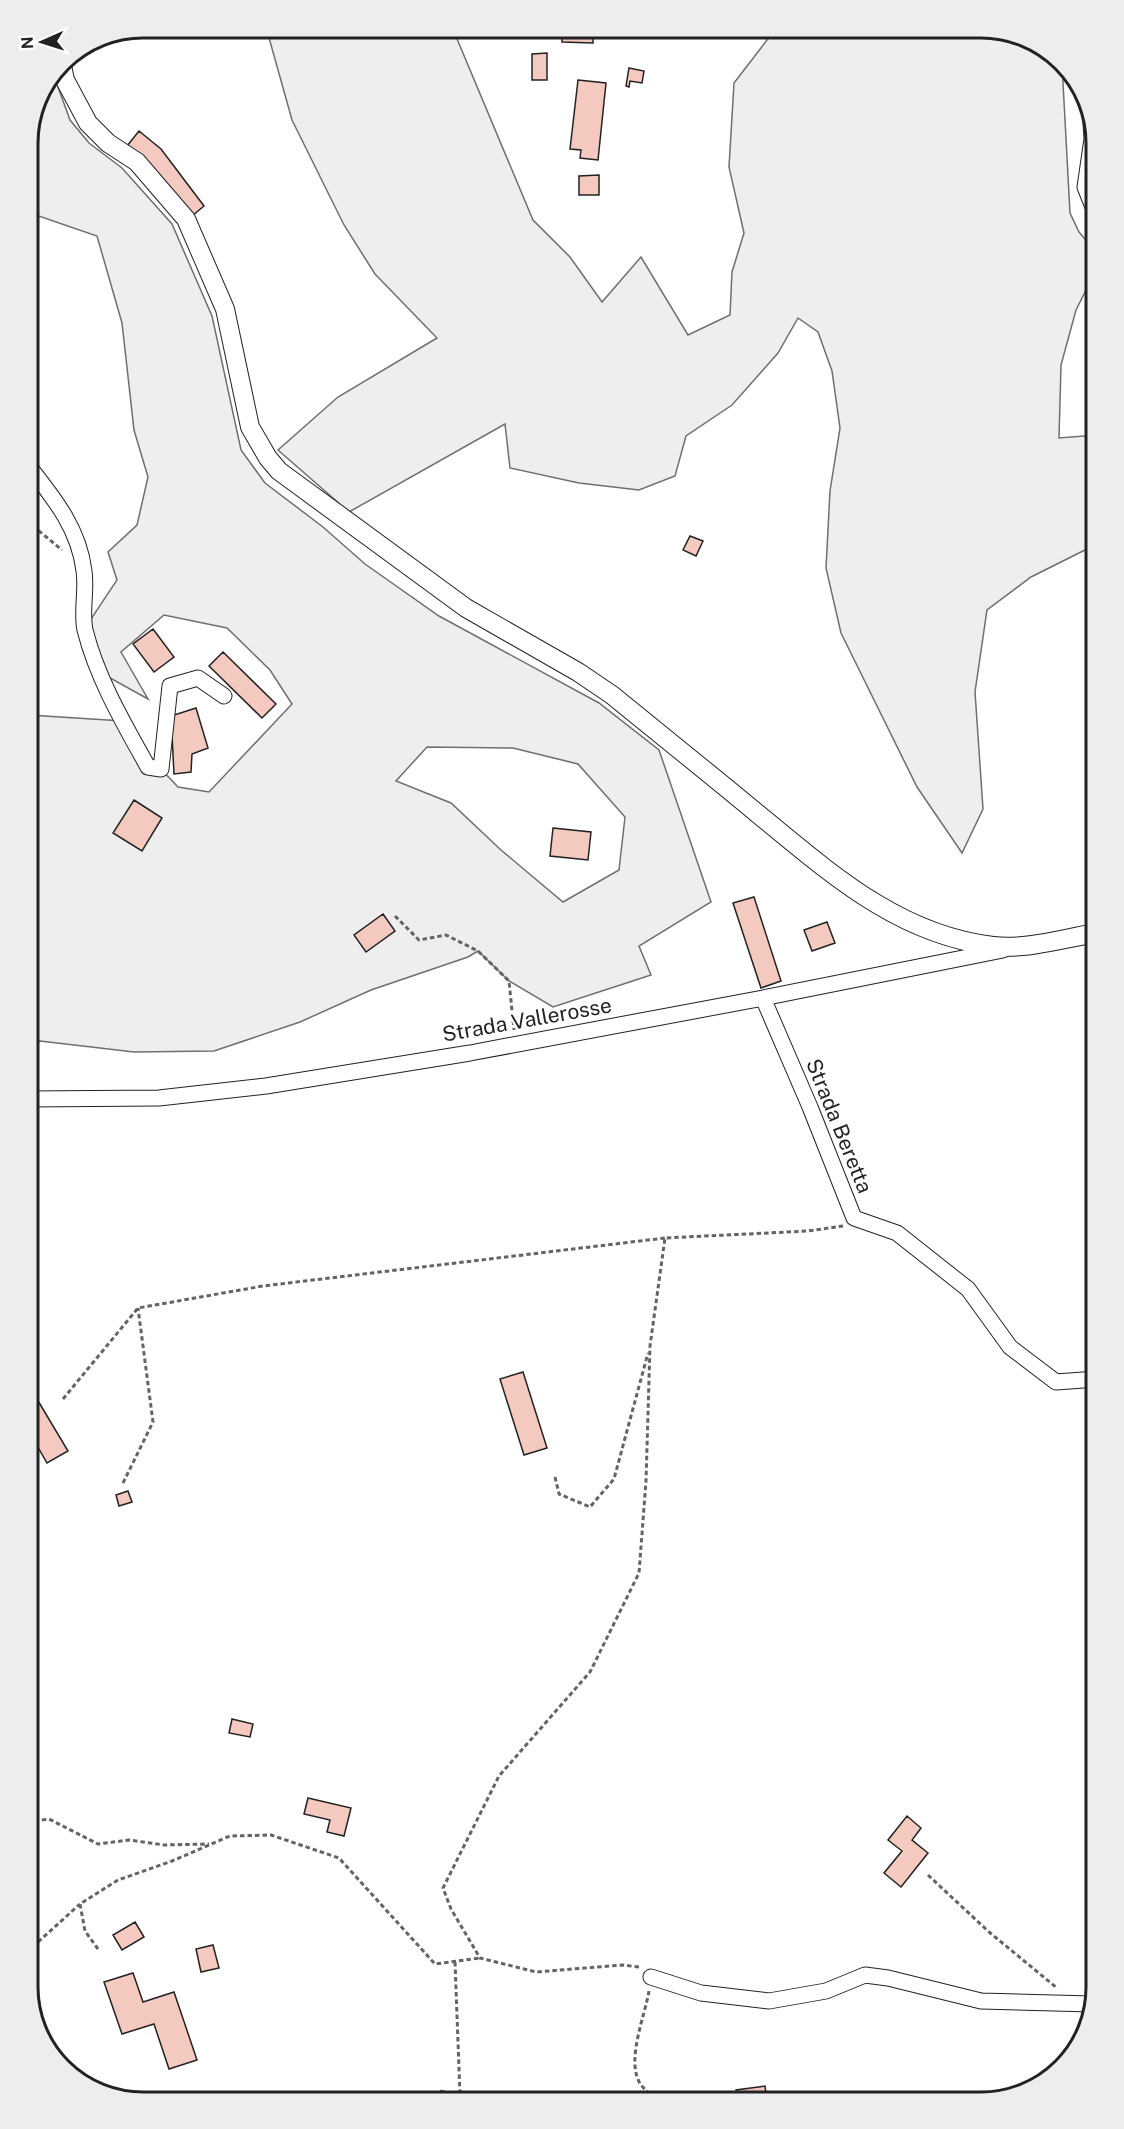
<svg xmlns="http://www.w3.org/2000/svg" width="1124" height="2129" viewBox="0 0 1124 2129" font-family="'Public Sans',sans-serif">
	<rect width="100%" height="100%" fill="#fff"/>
	<path fill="#eee" stroke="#6f6f6f" stroke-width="1.5" fill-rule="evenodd" d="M266 27H452L533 220 570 257 602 302 641 257 688 335 730 315 732 272 744 233 729 167 734 83 777 27H989L1052 51 1062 64 1070 213 1079 232 1097 253V268L1076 310 1061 365 1059 438 1097 435V563L1087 549 1031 577 987 610 975 692 983 809 962 853 917 787 841 633 826 568 830 491 840 428 832 371 818 332 798 318 778 353 732 405 686 436 675 476 639 490 579 483 510 468 505 424 349 512 278 450 338 397 437 338 375 274 344 225 292 120Z
		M54 76 70 120 89 143 122 168 172 224 212 316 241 450 265 483 323 527 365 564 439 616 599 703 659 750 711 902 639 946 651 975 553 1007 509 981 478 951 468 957 371 990 300 1022 214 1051 134 1052 40 1041 27 1042V712L29 715 123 721 148 767 161 769 178 787 209 792 292 704 270 670 227 628 164 615 121 652 148 699 101 673 85 628 117 580 108 552 137 525 148 477 134 430 122 323 97 236 27 212V135ZM427 747 513 748 578 764 625 817 619 870 563 902 501 850 451 803 396 781Z"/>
	<path fill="#f3c9c0" stroke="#222" stroke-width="1.5" d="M562 27H593V43L562 42Z
		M547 53V80H532V54Z
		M629 68 644 71 642 83 630 81 629 87 626 86Z
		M578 80 606 83 598 160 580 158 581 150 570 149Z
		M139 131 161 149 204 206 192 216 127 146Z
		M599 175V195H579V176Z
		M690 536 703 541 696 556 683 550Z
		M153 629 174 657 154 672 133 644Z
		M223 652 276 704 262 718 209 666Z
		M196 708 208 748 192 754 191 772 174 774 171 716Z
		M134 800 162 818 142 851 113 833Z
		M553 828 591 832 588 860 550 856Z
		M754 897 781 981 761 988 733 903Z
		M383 914 395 931 366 952 354 935Z
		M827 922 835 943 812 951 804 930Z
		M523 1372 547 1448 524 1455 500 1379Z
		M28 1384 68 1451 47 1463 27 1428Z
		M128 1491 132 1502 119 1506 116 1495Z
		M232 1719 253 1724 250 1737 229 1733Z
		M308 1798 351 1808 344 1836 327 1832 330 1820 304 1814Z
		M907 1816 921 1828 912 1840 928 1853 901 1887 884 1873 902 1851 888 1840Z
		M135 1922 144 1937 122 1950 113 1935Z
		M213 1945 219 1968 201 1972 196 1949Z
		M133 1973 143 2002 174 1992 197 2060 169 2069 154 2024 122 2034 104 1982Z
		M765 2086 767 2102H738L736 2090Z"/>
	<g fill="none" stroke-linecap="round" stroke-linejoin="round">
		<defs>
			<path id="minor" d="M1090 107 1092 139 1085 187 1097 217
				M27 464C53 497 79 528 84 571 87 590 81 611 85 630 97 678 124 724 148 767L161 769 170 686 198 678 224 696
				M763 998 810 1107 854 1218 897 1233 968 1289 1010 1347 1056 1382 1097 1379
				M27 1099 159 1098 266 1086 470 1053 763 998 1003 950
				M651 1977 701 1993 769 2001 826 1991 865 1975 888 1978 981 2001 1092 2004"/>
			<path id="tertiary" d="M61 61 65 80 88 123 108 143 137 162 186 219 225 309 250 427 268 458 279 471 466 608 578 672 612 695C661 735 710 774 758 814 829 872 898 935 993 946 1027 950 1064 938 1097 933"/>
		</defs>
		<use href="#minor" stroke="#222" stroke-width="17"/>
		<use href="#tertiary" stroke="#222" stroke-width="20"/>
		<path stroke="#646464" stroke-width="3" stroke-dasharray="4.5 3" stroke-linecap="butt" d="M27 521 62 550
			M395 916 419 940 446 935 478 951 509 981 514 1030
			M63 1399 138 1308 263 1286 665 1238
			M555 1477 559 1494 590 1507 614 1479 648 1353
			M123 1483 153 1422 138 1308
			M27 1822 49 1819 98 1844 129 1840 164 1845 209 1844
			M928 1875 989 1932 1057 1988
			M98 1949 85 1931 80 1904 118 1880 172 1861 230 1836 271 1835 339 1858 435 1964 480 1958
			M27 1952 80 1904
			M455 1962 460 2095
			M639 1967 622 1965 536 1972 480 1958 451 1909 443 1888 499 1776 590 1672 639 1573 646 1481 650 1346 665 1238 808 1231 843 1226
			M649 1991C645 2016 625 2062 641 2085 646 2091 652 2096 658 2102
			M430 2102 440 2091 460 2095 469 2102"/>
		<use href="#minor" stroke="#fff" stroke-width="15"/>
		<use href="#tertiary" stroke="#fff" stroke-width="18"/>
	</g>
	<g text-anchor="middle" stroke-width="4.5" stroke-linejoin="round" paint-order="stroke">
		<g font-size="21" fill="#222" stroke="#fff">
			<text transform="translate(527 1020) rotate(-10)" y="7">Strada Vallerosse</text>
			<text transform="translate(839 1126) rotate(68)" y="7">Strada Beretta</text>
		</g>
	</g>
	<path d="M0 0H1124V2129H0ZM143 38H981A105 105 0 0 1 1086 143V1987A105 105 0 0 1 981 2092H143A105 105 0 0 1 38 1987V143A105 105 0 0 1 143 38Z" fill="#ededed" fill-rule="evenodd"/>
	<path fill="none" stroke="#222" stroke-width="3" d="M143 38H981A105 105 0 0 1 1086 143V1987A105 105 0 0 1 981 2092H143A105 105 0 0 1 38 1987V143A105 105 0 0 1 143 38Z"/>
	<g transform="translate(42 42) rotate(267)" stroke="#ffffff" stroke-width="4.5" paint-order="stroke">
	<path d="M0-4.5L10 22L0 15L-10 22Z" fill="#222222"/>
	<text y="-9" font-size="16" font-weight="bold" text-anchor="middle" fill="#222222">N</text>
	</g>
</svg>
